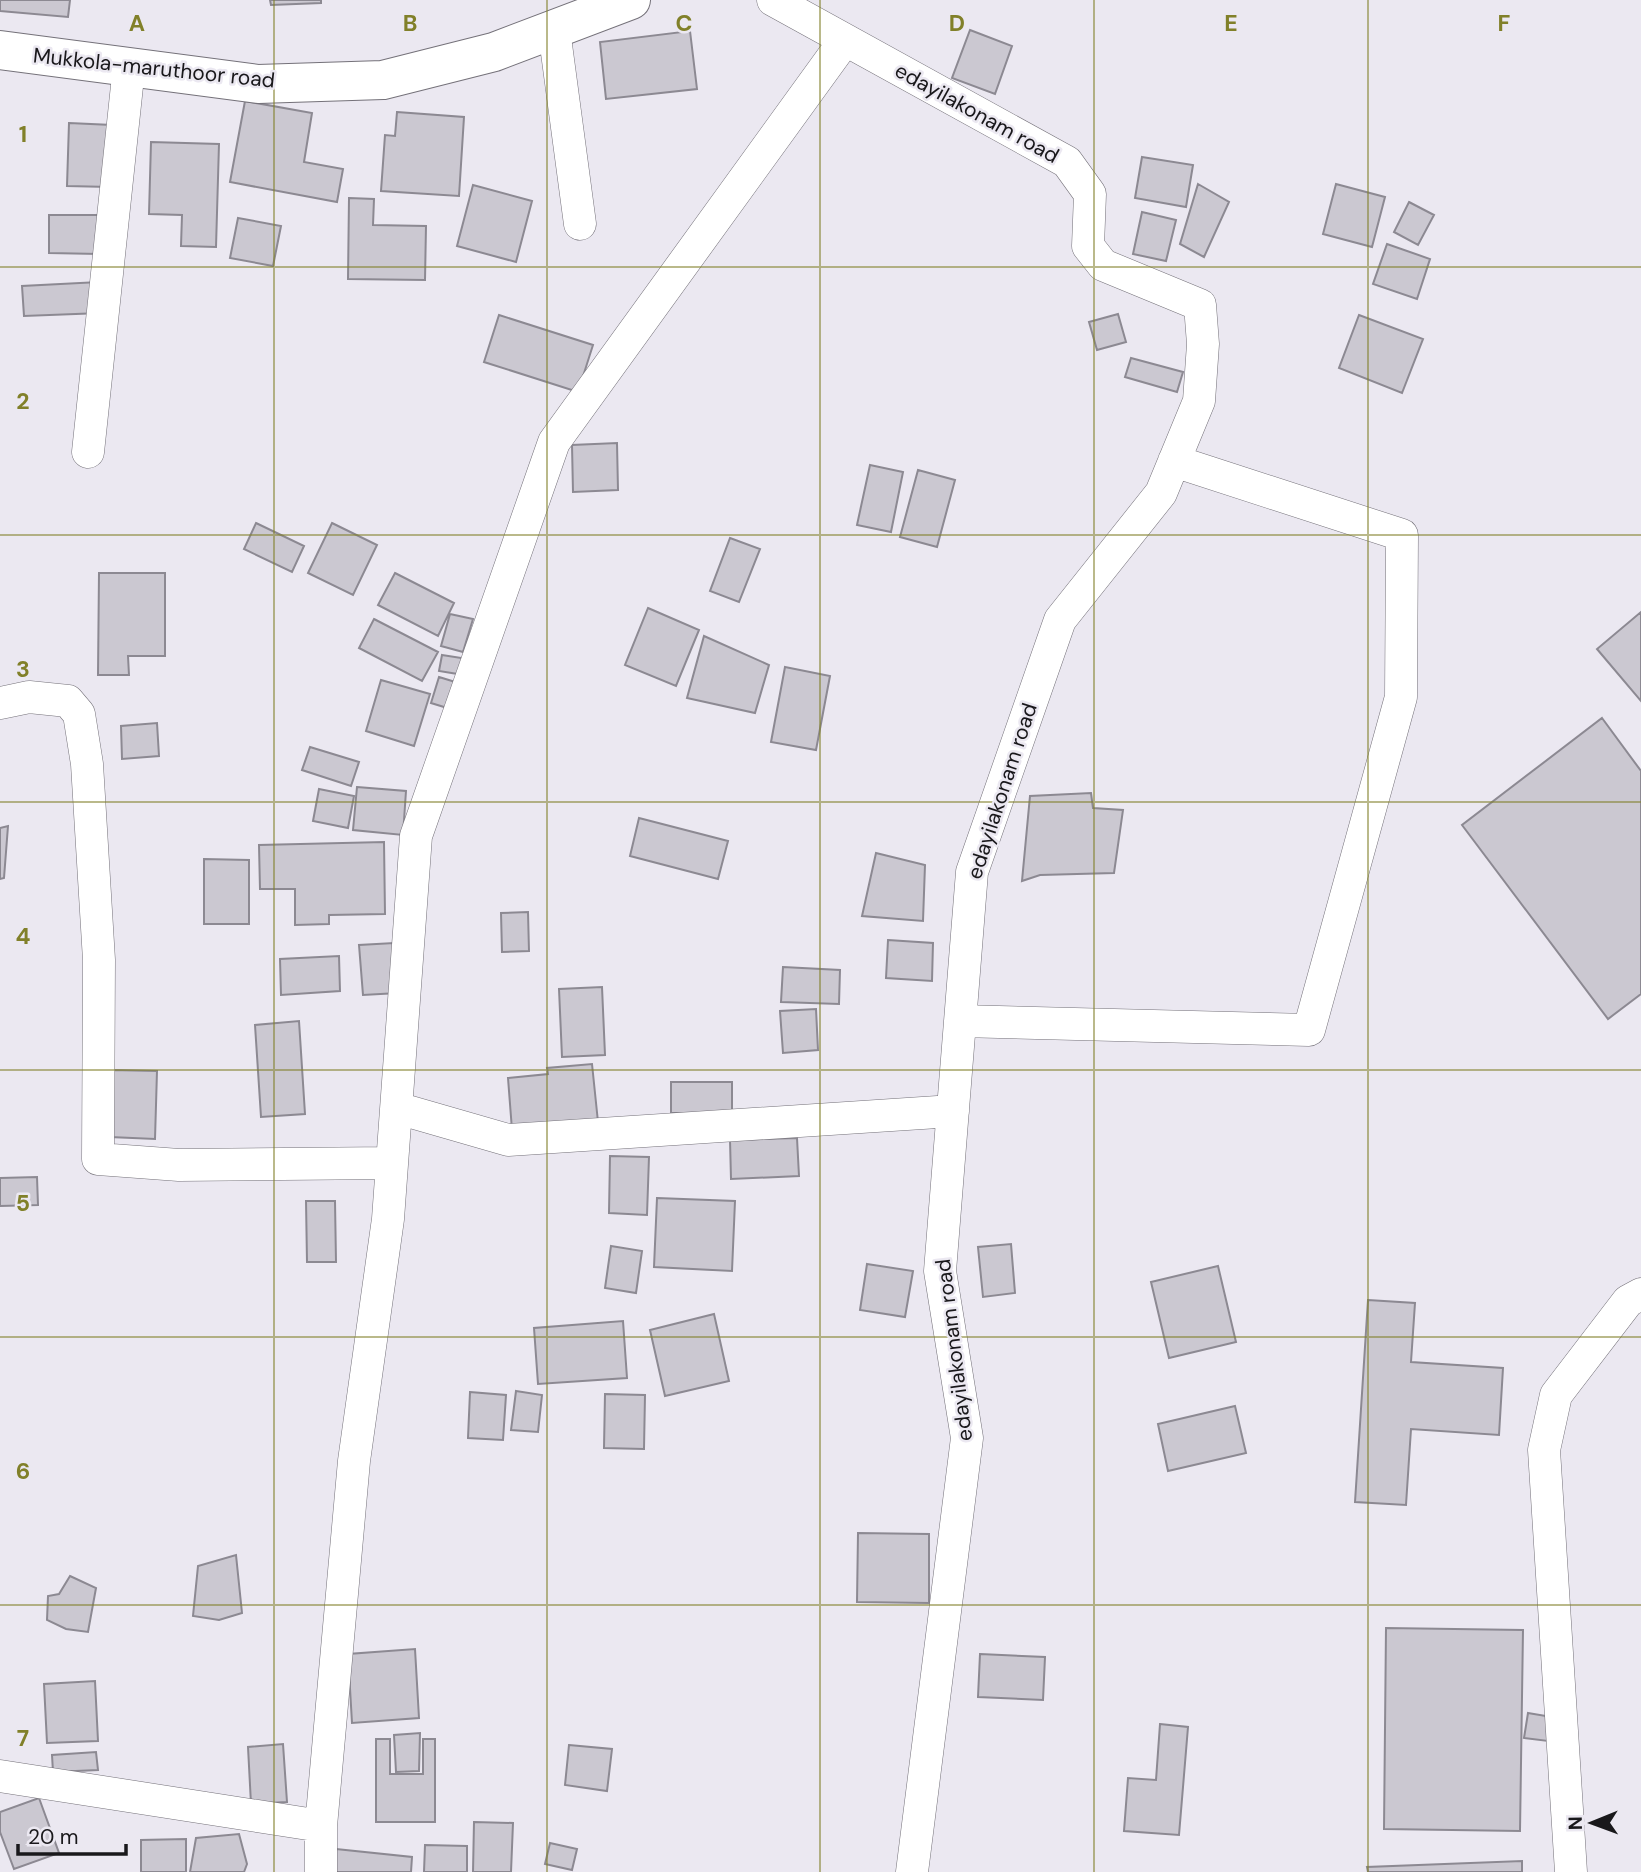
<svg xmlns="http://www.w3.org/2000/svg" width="1641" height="1872" viewBox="0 0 1641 1872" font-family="'DM Sans',sans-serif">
	<rect width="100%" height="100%" fill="#ebe8f1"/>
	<path fill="#cbc8d1" stroke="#8c8992" stroke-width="2" d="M0 0H70L68 17 0 11Z
		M270 0H321V3L271 5Z
		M970 30 1012 46 995 94 952 78Z
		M690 31 697 89 606 99 600 42Z
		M245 101 312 113 304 162 343 169 337 202 230 182Z
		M397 112 464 117 459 196 381 191 385 135 395 136Z
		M69 123 112 125 110 187 67 186Z
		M151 142 219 144 216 247 181 246 182 215 149 214Z
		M1142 157 1193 165 1186 207 1135 198Z
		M1198 184 1229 202 1204 257 1180 244Z
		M1336 184 1385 197 1372 247 1323 234Z
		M473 185 532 201 516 262 457 246Z
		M349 198 374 199 373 225 426 226 425 280 348 279Z
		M1409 202 1434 215 1418 245 1394 232Z
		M1142 212 1176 220 1166 261 1133 254Z
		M49 215H99V254L49 253Z
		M238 218 281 226 273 266 230 258Z
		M1387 244 1430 259 1417 299 1373 284Z
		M99 282 101 313 24 316 22 286Z
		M1118 314 1126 342 1097 350 1089 322Z
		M499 315 593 345 578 392 484 362Z
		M1359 315 1423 339 1402 393 1339 368Z
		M1131 358 1183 372 1177 392 1125 377Z
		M617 443 618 490 573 492 572 445Z
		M870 465 903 472 891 532 857 525Z
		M918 470 955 480 937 547 900 537Z
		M256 523 304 546 292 572 244 549Z
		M332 523 377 545 353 595 308 573Z
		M730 538 760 549 739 602 710 591Z
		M99 573H165V656H128L129 675H98Z
		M395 573 454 603 438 636 378 605Z
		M648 608 699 630 676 686 625 665Z
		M1641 612V701L1597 649Z
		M450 614 473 619 463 652 441 646Z
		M374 619 438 652 422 681 359 648Z
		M704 636 769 665 755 713 687 698Z
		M442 655 468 659 464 675 439 671Z
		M785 667 830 676 816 750 771 742Z
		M439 677 465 685 457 711 431 703Z
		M381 680 430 694 414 746 366 731Z
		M1602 718 1641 771V994L1608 1019 1462 825Z
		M157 723 159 756 122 759 121 726Z
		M310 747 359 762 351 786 302 770Z
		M357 787 406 791 403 835 353 830Z
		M319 789 354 796 348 828 313 821Z
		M1091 793 1093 808 1123 810 1114 873 1040 875 1022 881 1030 796Z
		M639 818 728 841 718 879 630 856Z
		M8 826 4 878 0 879V828Z
		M384 842 385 914 329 915V924L295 925V889H260L259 845Z
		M876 853 925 865 923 921 862 916Z
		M204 859 249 860V924H204Z
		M528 912 529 951 502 952 501 913Z
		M888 940 933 943 932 981 886 978Z
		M394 943 398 993 363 995 359 945Z
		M339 956 340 991 281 995 280 959Z
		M783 967 840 970 839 1004 781 1002Z
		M602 987 605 1055 562 1057 559 989Z
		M816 1009 818 1050 783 1053 780 1011Z
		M299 1021 305 1114 261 1117 255 1025Z
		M592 1064 598 1122 512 1130 508 1078 548 1074 547 1068Z
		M111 1070 157 1071 155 1139 110 1137Z
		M671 1082H732V1113H671Z
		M797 1138 799 1176 731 1179 730 1140Z
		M610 1156 649 1157 647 1215 609 1213Z
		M37 1177 38 1205 0 1206V1178Z
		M657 1198 735 1201 732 1271 654 1267Z
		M306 1201H335L336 1262H307Z
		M1011 1244 1015 1293 983 1297 978 1247Z
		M611 1246 642 1251 636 1293 605 1288Z
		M867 1264 913 1271 905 1317 860 1310Z
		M1218 1266 1236 1342 1169 1358 1151 1282Z
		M1368 1300 1415 1303 1411 1362 1503 1368 1499 1435 1411 1429 1406 1505 1355 1502Z
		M714 1314 729 1381 665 1396 650 1330Z
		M623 1321 627 1378 538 1384 534 1328Z
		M516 1391 542 1395 538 1432 511 1430Z
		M470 1392 506 1395 503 1440 468 1438Z
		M605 1394 645 1395 644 1449 604 1448Z
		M1235 1406 1246 1453 1168 1471 1158 1424Z
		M858 1533 929 1534V1603L857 1602Z
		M236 1555 242 1613 219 1620 193 1616 198 1566Z
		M70 1576 96 1588 88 1632 66 1629 47 1620 48 1596 59 1594Z
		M1386 1628 1523 1630 1520 1831 1384 1829Z
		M415 1649 419 1718 352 1723 348 1654Z
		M980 1654 1045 1657 1043 1700 978 1697Z
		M95 1681 98 1741 47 1743 44 1684Z
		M1528 1713 1552 1717 1548 1741 1524 1738Z
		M1160 1724 1188 1727 1179 1835 1124 1831 1128 1778 1156 1780Z
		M420 1733 419 1771 396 1772 394 1735Z
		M376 1739H390V1774H423V1739H435V1822H376Z
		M283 1744 287 1802 251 1804 248 1747Z
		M569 1745 612 1749 607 1791 565 1785Z
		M96 1752 98 1770 53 1772 52 1755Z
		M39 1798 59 1853 14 1869 0 1832V1812Z
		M474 1822 513 1823 511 1872H473Z
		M239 1834 247 1864 244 1872H190L196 1838Z
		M186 1839V1872H141V1840Z
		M550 1843 577 1849 572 1870 545 1864Z
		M425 1845 467 1846V1872H424Z
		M336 1849 412 1857 411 1872H334Z
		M1522 1861V1872H1368L1367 1867Z"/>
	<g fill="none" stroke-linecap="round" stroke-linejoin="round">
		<defs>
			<path id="minor" d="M773 0 1067 162 1090 194 1088 246 1103 265 1200 305 1203 344 1199 401 1161 493 1060 620 972 872 940 1271 967 1438 912 1872
				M554 30 580 224
				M88 452 129 67
				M0 703 29 697 68 701 79 714 87 764 99 960 98 1159 179 1165 392 1163
				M960 1021 1309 1030 1401 697 1402 535 1174 461
				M397 1108 508 1140 953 1111
				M0 1776 321 1826
				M321 1872V1826L354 1461 388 1219 416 836 554 442 845 40
				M1571 1872 1544 1450 1556 1395 1628 1301 1641 1294"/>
			<path id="tertiary" d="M0 50 258 84 383 80 494 52 631 0"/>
		</defs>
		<use href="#minor" stroke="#747179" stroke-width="33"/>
		<use href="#tertiary" stroke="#747179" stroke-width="40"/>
		<use href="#minor" stroke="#fff" stroke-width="32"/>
		<use href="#tertiary" stroke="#fff" stroke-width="38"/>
	</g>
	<path fill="none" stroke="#818029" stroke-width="2" stroke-opacity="0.55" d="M274 0V1872M547 0V1872M820 0V1872M1094 0V1872M1368 0V1872M0 267H1641M0 535H1641M0 802H1641M0 1070H1641M0 1337H1641M0 1605H1641"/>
	<g text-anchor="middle" stroke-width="5" stroke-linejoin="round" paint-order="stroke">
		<g font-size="21" fill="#19181b" stroke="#ebe8f1">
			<text transform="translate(154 68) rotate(6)" y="7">Mukkola-maruthoor road</text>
			<text transform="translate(977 113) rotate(29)" y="7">edayilakonam road</text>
			<text transform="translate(1002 791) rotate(-72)" y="7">edayilakonam road</text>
			<text transform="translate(954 1350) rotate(-97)" y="7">edayilakonam road</text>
		</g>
	</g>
	<g font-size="23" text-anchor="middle" font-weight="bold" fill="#818029" stroke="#ebe8f1" stroke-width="5" stroke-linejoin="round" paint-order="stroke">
		<text x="137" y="31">A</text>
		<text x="410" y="31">B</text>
		<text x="684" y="31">C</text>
		<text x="957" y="31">D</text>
		<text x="1231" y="31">E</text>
		<text x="1504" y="31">F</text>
		<text x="23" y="142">1</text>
		<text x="23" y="409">2</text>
		<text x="23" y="677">3</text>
		<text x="23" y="944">4</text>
		<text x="23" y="1211">5</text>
		<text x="23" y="1479">6</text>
		<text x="23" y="1746">7</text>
	</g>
	<g transform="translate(1592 1823) rotate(269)" stroke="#ebe8f1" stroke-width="5" paint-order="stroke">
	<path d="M0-5L12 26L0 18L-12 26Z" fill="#19181b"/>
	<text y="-10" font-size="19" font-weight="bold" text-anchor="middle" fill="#19181b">N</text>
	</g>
	<path d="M18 1844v10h108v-10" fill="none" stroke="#19181b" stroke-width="3.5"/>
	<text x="28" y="1844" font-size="21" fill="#19181b" stroke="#ebe8f1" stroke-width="5" paint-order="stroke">20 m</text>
</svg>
